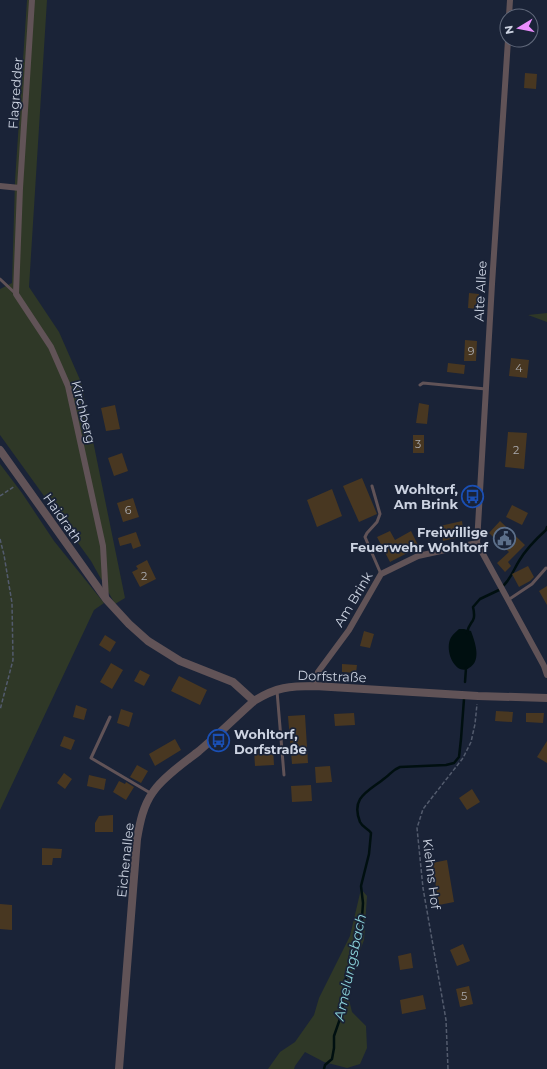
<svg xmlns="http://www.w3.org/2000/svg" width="547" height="1069" viewBox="0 0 547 1069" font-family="Montserrat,sans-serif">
	<rect width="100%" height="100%" fill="#1a2337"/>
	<path fill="#2f3827" d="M27 0H47L29 287 59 332 81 382 125 598 115 604 91 561 0 435V289L12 283 15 181Z
		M547 313V322L528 315Z
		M0 464 22 493 54 541 104 603 94 610 0 810Z
		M361 889 367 896 364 940 346 988 352 1012 366 1026 367 1048 360 1064 347 1068 324 1062 305 1052 295 1066 294 1069H268L280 1052 295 1042 314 1015 319 998 350 936Z"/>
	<path fill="#000f10" d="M459 629H464L471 631C475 642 482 661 469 668 467 670 463 670 460 669 450 664 445 645 452 636 454 633 457 631 459 629Z"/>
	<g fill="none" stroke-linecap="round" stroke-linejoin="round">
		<path stroke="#000f10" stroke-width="2.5" d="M504 585C511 578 514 569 519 561 526 549 536 539 546 530L547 527
			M467 633C469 620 477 624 473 607L480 599 499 590
			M465 682 466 668
			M324 1069 325 1065 332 1059 334 1048V1036L343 1010 342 999 345 981 361 932 363 903 361 886 369 854 371 833C368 828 363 828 360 822 350 797 369 791 385 778 391 774 392 770 400 767L446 765 454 763 459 757 461 739 464 699"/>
	</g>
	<path fill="#483721" d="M525 73 537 74 536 89 524 88Z
		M469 293 479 294 477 309 468 308Z
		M465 340 477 341 476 361H464Z
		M511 358 529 360 527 378 509 376Z
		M448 363 465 365 464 374 447 372Z
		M419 403 429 405 427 424 416 423Z
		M115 405 120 429 106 431 101 408Z
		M508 432 527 433 524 469 505 467Z
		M413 435H424V453H413Z
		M122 453 128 471 114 476 108 458Z
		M362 478 377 514 359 522 343 486Z
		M332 489 342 516 317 527 307 500Z
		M133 498 139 517 123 522 117 503Z
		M512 505 528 513 522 525 506 517Z
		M462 521 464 536 443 541 440 526Z
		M500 521 525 545 508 562 511 566 505 572 497 563 509 552 489 533Z
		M390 531 395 540 411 531 419 547 390 562 377 537Z
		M136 532 141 546 133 549 131 543 120 546 118 538Z
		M147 560 156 579 140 587 132 572 138 569 136 566Z
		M528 566 534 577 530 581 519 587 512 574Z
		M547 586V605L539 591Z
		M364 631 374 634 370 648 360 646Z
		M105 635 116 642 110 652 99 645Z
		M111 663 123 670 112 689 100 682Z
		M342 664 357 665 356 673 342 672Z
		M140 670 150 675 144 686 134 681Z
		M179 676 207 690 200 705 171 691Z
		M76 705 87 709 84 720 73 717Z
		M121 709 133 713 129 727 117 723Z
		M496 711 513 712 512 722 495 721Z
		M354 713 355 725 335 726 334 714Z
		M526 713H544L543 723 526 722Z
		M305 715 308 763 292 764 288 716Z
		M64 736 75 740 71 750 60 746Z
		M175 739 181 750 155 766 149 754Z
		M547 741V763L537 757Z
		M273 748 274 765 255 766 254 750Z
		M137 765 148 771 141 783 130 777Z
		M330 766 332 782 316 783 315 767Z
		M64 773 72 779 65 789 57 783Z
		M89 775 106 779 104 790 87 786Z
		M119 781 125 784 126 782 134 787 126 800 113 792Z
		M311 785 312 801 292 802 291 786Z
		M472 789 480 802 467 810 459 798Z
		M113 815V832H95V823L99 816Z
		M42 848 62 849 61 858H53L52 865H42Z
		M447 860 454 902 439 905 432 863Z
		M0 904 12 905V930L0 929Z
		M463 944 470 961 457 966 450 950Z
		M411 953 413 968 400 970 398 956Z
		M469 986 473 1004 460 1007 456 989Z
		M423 995 426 1009 402 1014 400 1000Z"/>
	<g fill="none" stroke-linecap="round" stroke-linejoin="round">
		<path stroke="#535b6d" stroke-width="1.5" stroke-dasharray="4 2" stroke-linecap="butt" d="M0 496 15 486
			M0 539 4 555 12 603 13 660 0 710
			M448 1069 446 1020 423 888 417 828 423 809 463 758 471 742 475 724 477 704"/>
		<path stroke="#615357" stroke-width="3" d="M0 279 16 294
			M420 385 423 383 486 389
			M372 486 380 514 377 522 367 533 365 537 381 574
			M508 600 532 584 546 568
			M277 691 284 775
			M110 717 91 758 152 794"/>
		<path stroke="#615357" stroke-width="6" d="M32 0 20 188 16 294 51 347 68 386 103 546 106 599
			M509 16 510 0
			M0 186 20 188
			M477 543 492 284 508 40
			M477 543 544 666 547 675
			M315 686 318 672 349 630 381 574 418 556 477 543"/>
		<path stroke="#615357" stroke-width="8" d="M0 450 106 599 129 624 148 641 180 661 233 682 254 701
			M119 1069 137 839C140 822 143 806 153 792 163 777 185 762 199 751 218 735 236 717 254 701 276 687 290 686 315 686L478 696 547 698"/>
	</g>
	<defs>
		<symbol id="bus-ring" viewBox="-11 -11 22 22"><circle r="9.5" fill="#1a2337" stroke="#1a4fb4" stroke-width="1.5"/><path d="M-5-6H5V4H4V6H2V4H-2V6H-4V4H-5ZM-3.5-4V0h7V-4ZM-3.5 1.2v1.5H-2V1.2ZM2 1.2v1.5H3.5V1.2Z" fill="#1a4fb4"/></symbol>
		<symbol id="civic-ring" viewBox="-11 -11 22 22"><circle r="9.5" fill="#1a2337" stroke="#5c6f8a" stroke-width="1.5"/><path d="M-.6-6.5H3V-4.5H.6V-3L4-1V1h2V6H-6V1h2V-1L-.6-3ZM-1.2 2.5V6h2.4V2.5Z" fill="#5c6f8a"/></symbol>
	</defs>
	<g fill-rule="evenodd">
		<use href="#bus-ring" x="460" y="484" width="25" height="25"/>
		<use href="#civic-ring" x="492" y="526" width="25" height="25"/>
		<use href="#bus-ring" x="206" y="728" width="25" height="25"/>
	</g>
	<g text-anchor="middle" stroke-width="3.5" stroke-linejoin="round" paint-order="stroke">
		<g font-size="11" fill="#abacb1">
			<text x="471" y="355">9</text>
			<text x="519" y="372">4</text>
			<text x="418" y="448">3</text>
			<text x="516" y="454">2</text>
			<text x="128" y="514">6</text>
			<text x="144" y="580">2</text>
			<text x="464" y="1000">5</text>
		</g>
		<g font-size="13" fill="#ccd3e1" stroke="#1a2337">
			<text transform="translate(15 93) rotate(-86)" y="5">Flagredder</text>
			<text transform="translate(480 291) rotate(-87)" y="5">Alte Allee</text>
			<text transform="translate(84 412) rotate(76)" y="5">Kirchberg</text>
			<text transform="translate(63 518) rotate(55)" y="5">Haidrath</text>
			<text transform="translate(353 599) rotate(-59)" y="5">Am Brink</text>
			<text transform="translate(332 676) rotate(2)" y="5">Dorfstraße</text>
			<text transform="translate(125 860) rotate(-84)" y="5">Eichenallee</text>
			<text transform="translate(432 874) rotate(83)" y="5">Kiehns Hof</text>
		</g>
		<g font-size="13" font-weight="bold" fill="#ccd3e1" stroke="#1a2337" text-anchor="end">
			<text x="458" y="494">Wohltorf,<tspan x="458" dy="15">Am Brink</tspan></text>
			<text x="488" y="537">Freiwillige<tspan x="488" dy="15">Feuerwehr Wohltorf</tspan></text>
			<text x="234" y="739" text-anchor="start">Wohltorf,<tspan x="234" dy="15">Dorfstraße</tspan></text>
		</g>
		<g font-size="14" font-style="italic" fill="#8bd3d9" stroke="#1a2337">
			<text transform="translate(350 967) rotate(-78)" y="5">Amelungsbach</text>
		</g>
	</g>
	<g transform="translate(519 28) rotate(260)"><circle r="19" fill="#1a2337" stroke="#61697b"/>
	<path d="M0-3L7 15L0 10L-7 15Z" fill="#ea8dfd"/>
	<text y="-6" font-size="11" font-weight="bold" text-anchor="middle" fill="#ccd3e1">N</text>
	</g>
</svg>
